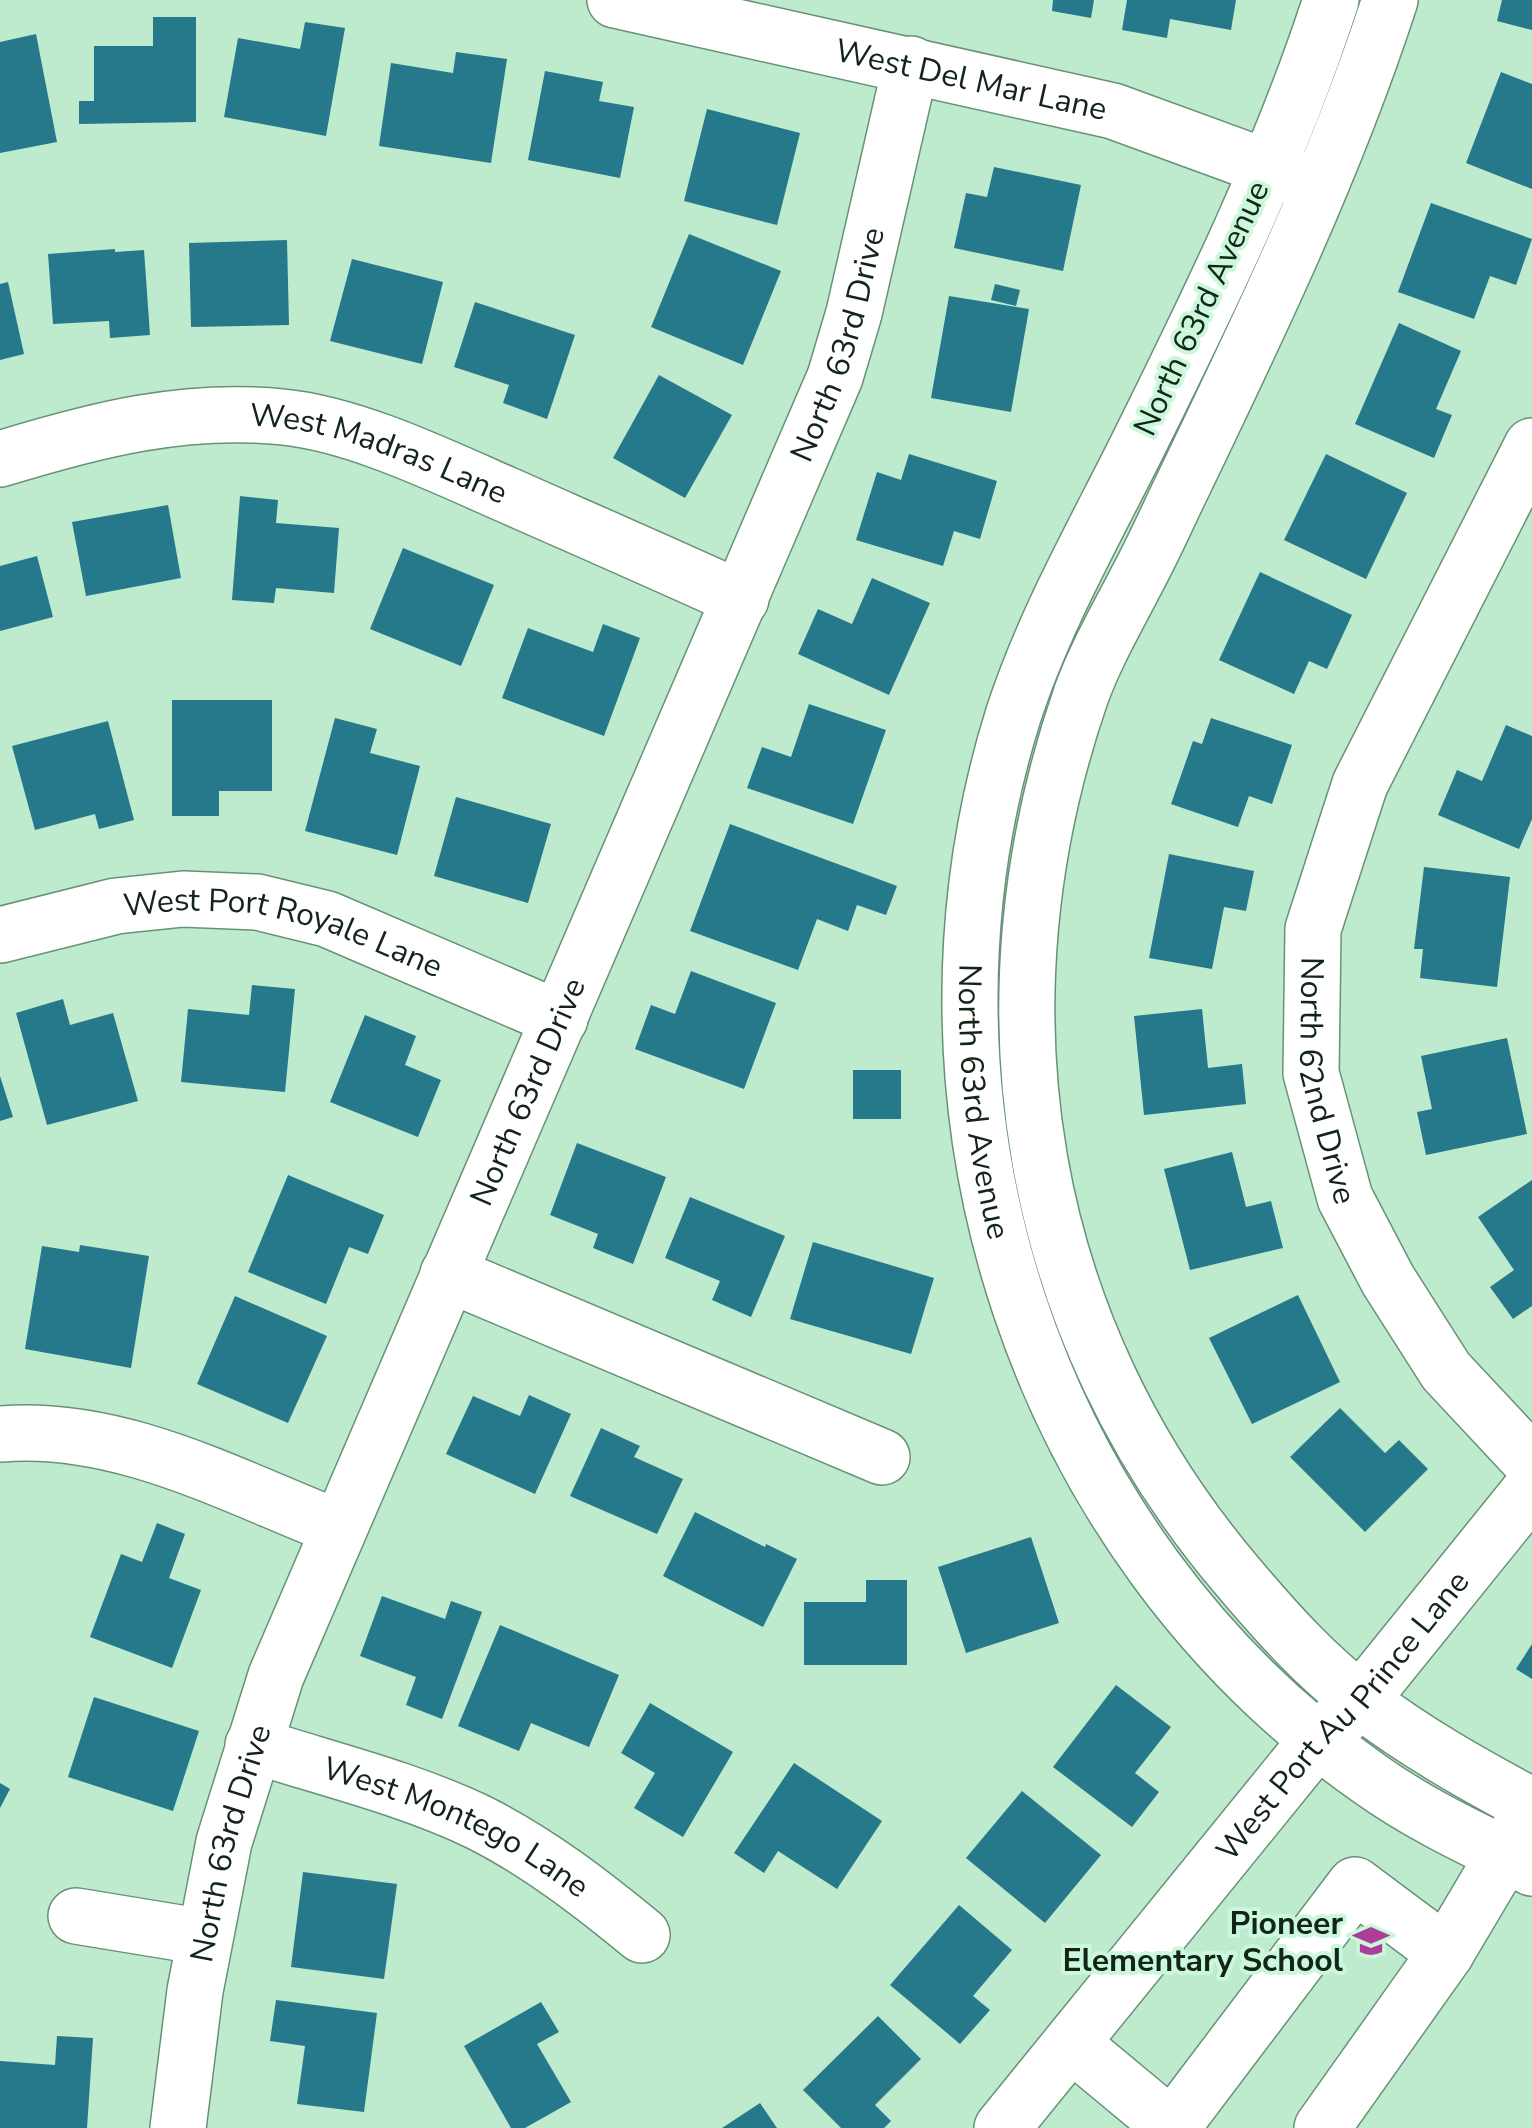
<svg xmlns="http://www.w3.org/2000/svg" width="1532" height="2128" viewBox="0 0 1532 2128" font-family="'Nunito Sans',sans-serif">
	<rect width="100%" height="100%" fill="#beeacd"/>
	<path fill="#26788b" d="M1053 0H1094L1091 18 1052 11Z
		M1127 0H1236L1231 30 1170 19 1167 38 1122 30Z
		M1502 0H1532V30L1497 21Z
		M153 17H196V122L79 124V101H94V46H153Z
		M305 22 345 28 326 136 224 117 238 38 300 49Z
		M36 34 57 142 0 153V42Z
		M456 52 507 59 491 163 379 146 391 63 453 73Z
		M545 71 603 82 599 101 634 107 620 178 528 160Z
		M1501 72 1532 84V189L1466 163Z
		M707 109 800 133 777 225 684 201Z
		M994 167 1081 185 1063 271 954 248 966 193 987 197Z
		M1431 203 1532 239 1516 285 1490 276 1474 319 1398 292Z
		M689 234 781 271 743 365 651 327Z
		M287 240 289 325 191 327 189 243Z
		M115 249V252L144 250 150 335 110 338 109 321 53 324 48 254Z
		M352 259 443 282 422 364 330 341Z
		M8 282 24 354 0 360V284Z
		M995 284 1020 290 1016 306 991 300Z
		M949 296 1029 309 1011 412 931 398Z
		M475 302 575 335 547 419 503 403 509 385 454 367Z
		M1399 323 1461 351 1436 409 1452 415 1434 458 1355 424Z
		M659 375 732 415 685 498 613 458Z
		M909 454 997 481 980 539 954 531 943 566 856 540 877 472 901 480Z
		M1326 454 1407 493 1366 579 1284 540Z
		M240 496 278 500 276 523 339 528 334 593 276 588 274 603 232 600Z
		M168 505 181 578 86 596 72 522Z
		M403 548 494 585 461 666 370 629Z
		M37 556 53 617 0 631V566Z
		M1260 572 1352 615 1327 669 1309 661 1294 694 1219 660Z
		M872 578 930 603 889 695 798 654 818 609 852 624Z
		M603 624 640 638 604 736 502 698 528 628 593 652Z
		M172 700H272V791H219V816H172Z
		M809 704 886 730 853 824 747 788 762 747 791 757Z
		M335 718 377 729 370 753 420 766 397 855 305 831Z
		M1211 718 1292 745 1272 804 1249 796 1238 827 1171 804 1193 741 1202 744Z
		M108 721 134 820 99 829 95 814 35 830 12 746Z
		M1506 725 1532 736V819L1519 849 1438 815 1457 770 1482 781Z
		M456 797 551 824 528 903 434 876Z
		M730 824 897 886 886 915 857 905 848 931 817 919 798 970 690 931Z
		M1169 854 1254 871 1246 911 1224 907 1212 969 1149 958Z
		M1424 867 1510 877 1497 987 1420 978 1423 949H1414Z
		M691 971 776 1003 744 1089 635 1049 651 1005 675 1014Z
		M252 985 295 989 285 1092 181 1082 188 1009 249 1015Z
		M63 999 70 1025 113 1013 138 1101 47 1125 16 1013Z
		M1202 1009 1208 1068 1242 1064 1246 1104 1144 1115 1134 1016Z
		M365 1015 416 1036 405 1065 441 1080 418 1137 330 1102Z
		M1507 1038 1527 1134 1426 1155 1417 1112 1432 1109 1421 1056Z
		M853 1070H901V1119H853Z
		M0 1076 13 1117 0 1121Z
		M577 1143 666 1177 633 1264 593 1248 598 1234 550 1215Z
		M1232 1152 1246 1207 1271 1201 1283 1248 1190 1270 1164 1169Z
		M288 1175 384 1215 368 1254 349 1247 326 1304 248 1272Z
		M1532 1180V1306L1513 1319 1490 1287 1514 1270 1478 1217Z
		M690 1197 785 1236 751 1317 712 1300 720 1281 665 1258Z
		M813 1242 934 1278 911 1354 790 1319Z
		M80 1245 149 1256 131 1368 25 1349 42 1246 79 1252Z
		M1298 1295 1340 1382 1252 1424 1209 1338Z
		M235 1296 327 1336 288 1423 197 1384Z
		M529 1395 571 1414 535 1494 446 1454 473 1396 520 1416Z
		M1340 1408 1385 1453 1399 1440 1428 1469 1365 1532 1290 1457Z
		M601 1428 640 1446 634 1457 683 1479 657 1534 570 1496Z
		M695 1512 765 1547 766 1544 797 1559 763 1627 663 1576Z
		M157 1523 185 1534 169 1578 201 1590 172 1668 90 1637 121 1554 142 1562Z
		M1031 1537 1059 1623 966 1653 938 1567Z
		M866 1580H907V1665H804V1602H866Z
		M382 1596 445 1619 451 1601 482 1612 442 1719 406 1705 416 1677 360 1656Z
		M500 1625 619 1675 589 1747 531 1723 519 1751 458 1726Z
		M1532 1644V1679L1516 1669Z
		M1116 1685 1171 1727 1135 1773 1159 1792 1132 1827 1053 1767Z
		M94 1697 199 1731 173 1811 68 1777Z
		M650 1703 733 1752 683 1837 634 1808 655 1773 621 1753Z
		M794 1763 882 1821 837 1889 778 1851 764 1873 734 1853Z
		M0 1783 10 1789 0 1808Z
		M1022 1791 1101 1855 1045 1923 966 1858Z
		M303 1872 397 1884 384 1979 291 1967Z
		M959 1905 1012 1950 973 1996 990 2010 960 2044 890 1985Z
		M276 2000 377 2013 364 2112 297 2104 305 2046 270 2041Z
		M541 2002 559 2032 537 2044 571 2102 525 2128H511L464 2046Z
		M878 2016 921 2059 875 2105 891 2121 884 2128H841L803 2090Z
		M57 2036 93 2038 87 2128H0V2061L55 2065Z
		M760 2103 777 2128H722Z"/>
	<g fill="none" stroke-linecap="round" stroke-linejoin="round">
		<defs>
			<g id="minor">
				<path id="s1" d="M615 0 1113 111 1302 180"/>
				<path id="s2" d="M1331 0C1281 155 1208 304 1136 449 1092 537 1043 623 1013 716 891 1107 1034 1544 1370 1779 1420 1815 1477 1841 1532 1868"/>
				<path d="M1390 0C1335 169 1258 329 1181 489 1166 520 1152 552 1135 583 1116 620 1095 656 1081 695 974 1004 1025 1327 1238 1577 1276 1622 1316 1667 1363 1702 1415 1742 1474 1775 1532 1806"/>
				<path id="s3" d="M1532 446 1360 784 1313 929 1311 1073 1345 1198 1388 1280 1446 1371 1532 1463"/>
				<path id="s4" d="M0 459C95 430 183 407 283 417 354 424 439 465 505 494 584 529 662 563 741 599"/>
				<path id="s5" d="M0 935 116 906 183 899 257 902 327 919 560 1019"/>
				<path d="M448 1274 882 1457"/>
				<path d="M0 1434C120 1424 231 1486 339 1528"/>
				<path id="s6" d="M253 1745C327 1769 407 1788 478 1822 538 1852 591 1893 642 1935"/>
				<path d="M76 1916 204 1937"/>
				<path d="M1072 2044 1173 2128"/>
				<path d="M1172 2127 1355 1885 1446 1953"/>
				<path id="s7" d="M178 2128 195 1991 224 1842 276 1676 835 377 854 313 911 64"/>
				<path id="s8" d="M1002 2128 1318 1739 1360 1701 1532 1488"/>
				<path d="M1322 2128 1446 1953 1523 1823"/>
			</g>
		</defs>
		<use href="#minor" stroke="#689277" stroke-width="58"/>
		<use href="#minor" stroke="#fff" stroke-width="55"/>
	</g>
	<defs>
		<symbol id="school-bare" viewBox="-9 -9 18 18"><path d="M0-5L7-2L0 1L-7-2ZM-4 1L0 2.5L4 1V4Q0 6-4 4Z" fill="#ae3d99" stroke="#cbf7da" stroke-width="2.5" paint-order="stroke"/></symbol>
	</defs>
	<g fill-rule="evenodd">
		<use href="#school-bare" x="1346" y="1916" width="50" height="50"/>
	</g>
	<g text-anchor="middle" stroke-width="8" stroke-linejoin="round" paint-order="stroke">
		<g font-size="32" fill="#132419" stroke="#cbf7da">
			<text dy="11" stroke="none"><textPath href="#s1" startOffset="365">West Del Mar Lane</textPath></text>
			<text transform="translate(1201 308) rotate(-65)" y="11">North 63rd Avenue</text>
			<text dy="11" stroke="none"><textPath href="#s7" startOffset="1910">North 63rd Drive</textPath></text>
			<text dy="11" stroke="none"><textPath href="#s4" startOffset="390">West Madras Lane</textPath></text>
			<text dy="11" stroke="none"><textPath href="#s5" startOffset="292">West Port Royale Lane</textPath></text>
			<text dy="11" stroke="none"><textPath href="#s3" startOffset="685">North 62nd Drive</textPath></text>
			<text dy="11" stroke="none"><textPath href="#s7" startOffset="1100">North 63rd Drive</textPath></text>
			<text dy="11" stroke="none"><textPath href="#s2" startOffset="1175">North 63rd Avenue</textPath></text>
			<text dy="11" stroke="none"><textPath href="#s8" startOffset="535">West Port Au Prince Lane</textPath></text>
			<text dy="11" stroke="none"><textPath href="#s6" startOffset="220">West Montego Lane</textPath></text>
			<text dy="11" stroke="none"><textPath href="#s7" startOffset="290">North 63rd Drive</textPath></text>
		</g>
		<g font-size="32" font-weight="bold" fill="#132419" stroke="#cbf7da" text-anchor="end">
			<text x="1343" y="1934">Pioneer<tspan x="1343" dy="37">Elementary School</tspan></text>
		</g>
	</g>
</svg>
